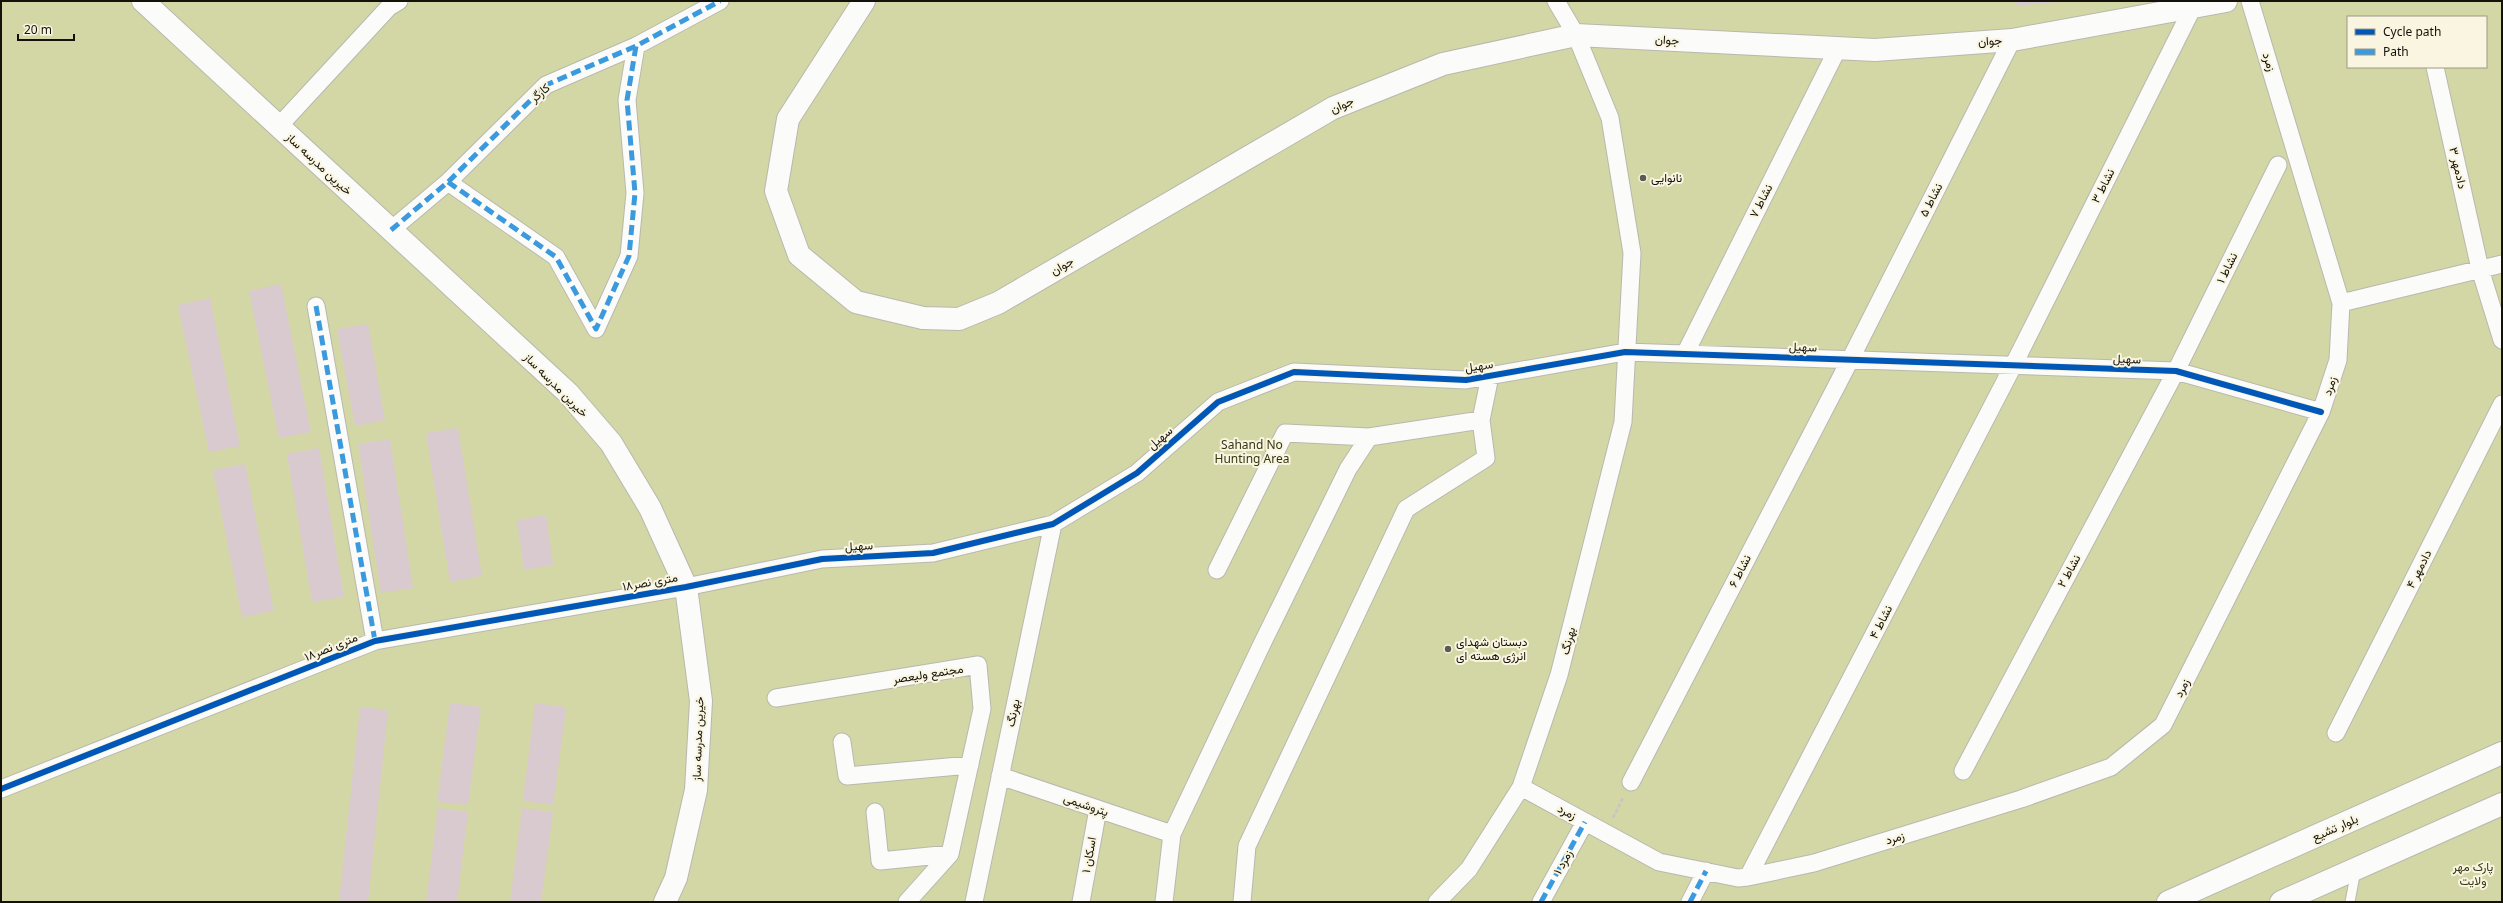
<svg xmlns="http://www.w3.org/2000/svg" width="2503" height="903" viewBox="0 0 2503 903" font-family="'Noto Sans',Vazirmatn,sans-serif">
	<rect width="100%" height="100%" fill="#e5e4d9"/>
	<path fill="#d3d7a5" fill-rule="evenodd" d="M1 1H2502V902H1ZM2348 17H2486V67H2348Z"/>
	<path fill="#d9cacf" d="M2016 1H2057V2L2017 6Z
		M281 284 311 432 279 438 249 291Z
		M210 298 240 446 209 452 178 305Z
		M368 324 385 420 355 426 337 329Z
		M458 428 482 576 450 582 426 433Z
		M390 439 413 588 381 593 358 444Z
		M319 448 344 597 312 602 287 454Z
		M245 464 274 611 242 617 213 470Z
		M546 515 553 565 524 570 517 520Z
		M450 703 481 707 468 805 437 802Z
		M535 703 566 707 553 805 523 801Z
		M360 707 388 710 368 902H339Z
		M438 808 468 812 457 902H426Z
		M522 808 553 812 541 902H510Z"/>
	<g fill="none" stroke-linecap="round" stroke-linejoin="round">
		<defs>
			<path id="service" d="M2350 902 2356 870"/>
			<path id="minor" d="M2435 67 2480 269 2502 340
				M279 126 389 7 399 1
				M448 182 556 257 596 329 629 256 635 193 627 100 636 46
				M391 230 448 182 546 85 636 46 720 1
				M2341 303 2502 264
				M316 306 375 641
				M1685 354 1838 48
				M1217 570 1285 433 1369 437
				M776 698 978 665 982 709 950 854 907 902
				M2336 733 2502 404
				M842 742 847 776 970 765
				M1963 771 2176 371 2278 165
				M1000 776 1172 834
				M1631 782 1850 360 2012 40
				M1521 787 1659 862 1738 878 1748 877 1814 863 2021 799 2111 767 2163 725 2321 412 2338 360 2341 303 2250 1
				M1 789 375 641 686 587 822 559 933 553 1053 524 1137 473 1218 402 1294 372 1466 380 1625 352 2176 371 2321 412
				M875 812 880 861 950 854
				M1748 877 2013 366 2193 7
				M974 902 1053 524
				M1081 902 1098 809
				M1164 902 1172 834 1261 646 1348 469 1369 437 1481 420
				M1242 902 1247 846 1406 509 1486 458 1481 420 1490 376
				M1437 902 1469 869 1521 787 1559 675 1623 422 1632 253 1610 118 1576 35 1556 1
				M1541 902 1585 822
				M1690 902 1706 871"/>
			<path id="tertiary" d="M143 1 568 393 611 443 650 508 686 587 701 701 696 790 676 878 665 902
				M864 1 788 119 776 191 799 255 856 302 923 318 959 319 998 303 1333 108 1443 64 1576 35 1875 50 2012 40 2226 1"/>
			<path id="secondary" d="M2168 902 2502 753
				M2281 902 2502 804"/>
		</defs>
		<use href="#service" stroke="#b9b8af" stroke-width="11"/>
		<use href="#minor" stroke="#b9b8af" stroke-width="19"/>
		<use href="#tertiary" stroke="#b9b8af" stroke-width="24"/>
		<use href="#secondary" stroke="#b9b8af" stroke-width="24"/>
		<path stroke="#c5c5c1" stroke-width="2.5" stroke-dasharray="4 2" stroke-linecap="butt" d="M1613 818 1623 798"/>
		<use href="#service" stroke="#fbfbf9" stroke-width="9"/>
		<use href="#minor" stroke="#fbfbf9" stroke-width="17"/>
		<use href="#tertiary" stroke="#fbfbf9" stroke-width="22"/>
		<use href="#secondary" stroke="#fbfbf9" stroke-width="22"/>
		<path stroke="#3b9ade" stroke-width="5" stroke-dasharray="10 5" stroke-linecap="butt" d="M448 182 556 257 596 329 629 256 635 193 627 100 636 46
			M391 230 448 182 546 85 636 46 720 1
			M316 306 375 641
			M1541 902 1585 822
			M1690 902 1706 871"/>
		<defs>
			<path id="cycleway" d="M1 789 375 641 686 587 822 559 933 553 1053 524 1137 473 1218 402 1294 372 1466 380 1625 352 2176 371 2321 412"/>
		</defs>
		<use href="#cycleway" stroke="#f9f5e0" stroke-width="8"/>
		<use href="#cycleway" stroke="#0057b8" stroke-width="6"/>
	</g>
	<g fill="#5c5b52" stroke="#f9f5e0" stroke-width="1.5">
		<circle cx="1643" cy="178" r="4"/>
		<circle cx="1448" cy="649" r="4"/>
	</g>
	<g text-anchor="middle" stroke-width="4" stroke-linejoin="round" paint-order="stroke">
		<g font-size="12" fill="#13110a" stroke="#f9f5e0">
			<text transform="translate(1667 40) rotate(3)" y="4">جوان</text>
			<text transform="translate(1990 41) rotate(-4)" y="4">جوان</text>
			<text transform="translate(2269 62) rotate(73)" y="4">زمرد</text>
			<text transform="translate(540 93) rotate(-40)" y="4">کارگر</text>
			<text transform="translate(1342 105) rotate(-24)" y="4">جوان</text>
			<text transform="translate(319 164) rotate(43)" y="4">خیرین مدرسه ساز</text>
			<text transform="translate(2458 168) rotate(77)" y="4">دادمهر ۳</text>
			<text transform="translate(2103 186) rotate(-63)" y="4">نشاط ۳</text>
			<text transform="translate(1931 200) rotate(-63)" y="4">نشاط ۵</text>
			<text transform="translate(1761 201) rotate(-63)" y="4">نشاط ۷</text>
			<text transform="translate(1062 266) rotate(-30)" y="4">جوان</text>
			<text transform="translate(2227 268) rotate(-64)" y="4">نشاط ۱</text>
			<text transform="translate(1803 347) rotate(2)" y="4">سهیل</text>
			<text transform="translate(2127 359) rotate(2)" y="4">سهیل</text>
			<text transform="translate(1479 366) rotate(-8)" y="4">سهیل</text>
			<text transform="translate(556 385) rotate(45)" y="4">خیرین مدرسه ساز</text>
			<text transform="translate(2330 386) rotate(-72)" y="4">زمرد</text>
			<text transform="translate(1160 438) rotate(-41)" y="4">سهیل</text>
			<text transform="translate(859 546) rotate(-3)" y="4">سهیل</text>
			<text transform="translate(2419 569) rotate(-63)" y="4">دادمهر ۴</text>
			<text transform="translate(1740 571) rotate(-63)" y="4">نشاط ۶</text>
			<text transform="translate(2069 571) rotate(-62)" y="4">نشاط ۲</text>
			<text transform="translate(650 582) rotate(-10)" y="4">۱۸متری نصر</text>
			<text transform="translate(1881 622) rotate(-63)" y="4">نشاط ۴</text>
			<text transform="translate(1568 641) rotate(-76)" y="4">بهرنگ</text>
			<text transform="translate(331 647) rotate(-22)" y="4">۱۸متری نصر</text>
			<text transform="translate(928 674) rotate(-9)" y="4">مجتمع ولیعصر</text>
			<text transform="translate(2182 688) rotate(-63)" y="4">زمرد</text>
			<text transform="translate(1013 713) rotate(-78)" y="4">بهرنگ</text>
			<text transform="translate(698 739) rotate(-88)" y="4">خیرین مدرسه ساز</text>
			<text transform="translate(1086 805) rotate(19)" y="4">پتروشیمی</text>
			<text transform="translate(1567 812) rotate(28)" y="4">زمرد</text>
			<text transform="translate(2335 828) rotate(-24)" y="4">بلوار تشیع</text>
			<text transform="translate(1895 838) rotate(-17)" y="4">زمرد</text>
			<text transform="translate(1089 855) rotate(-80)" y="4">اسکان ۱</text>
			<text transform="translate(1563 862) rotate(-61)" y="4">زمرد ۱</text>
		</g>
		<g font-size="12" fill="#13110a" stroke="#f9f5e0" text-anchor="start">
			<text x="1651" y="182">نانوایی</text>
			<text x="1456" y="646">دبستان شهدای<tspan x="1456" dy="14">انرژی هسته ای</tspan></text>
		</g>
		<g font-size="12" fill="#343612" stroke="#f9f5e0">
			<text x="1252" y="449">Sahand No<tspan x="1252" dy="14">Hunting Area</tspan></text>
			<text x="2473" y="871">پارک مهر<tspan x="2473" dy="14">ولایت</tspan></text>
		</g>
	</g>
	<rect width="2503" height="903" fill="none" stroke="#13110a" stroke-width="4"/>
	<rect x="2347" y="16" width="140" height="52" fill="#f9f5e0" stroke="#9d9a8a"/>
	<rect x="2355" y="29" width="20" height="6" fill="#0057b8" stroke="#9d9a8a"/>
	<text x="2383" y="36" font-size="12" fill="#13110a">Cycle path</text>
	<rect x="2355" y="49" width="20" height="6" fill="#3b9ade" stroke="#9d9a8a"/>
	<text x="2383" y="56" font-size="12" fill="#13110a">Path</text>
	<path d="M18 34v6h56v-6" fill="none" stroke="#13110a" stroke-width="2"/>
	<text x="24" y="34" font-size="12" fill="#13110a" stroke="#f9f5e0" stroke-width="3" paint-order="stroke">20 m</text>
</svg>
